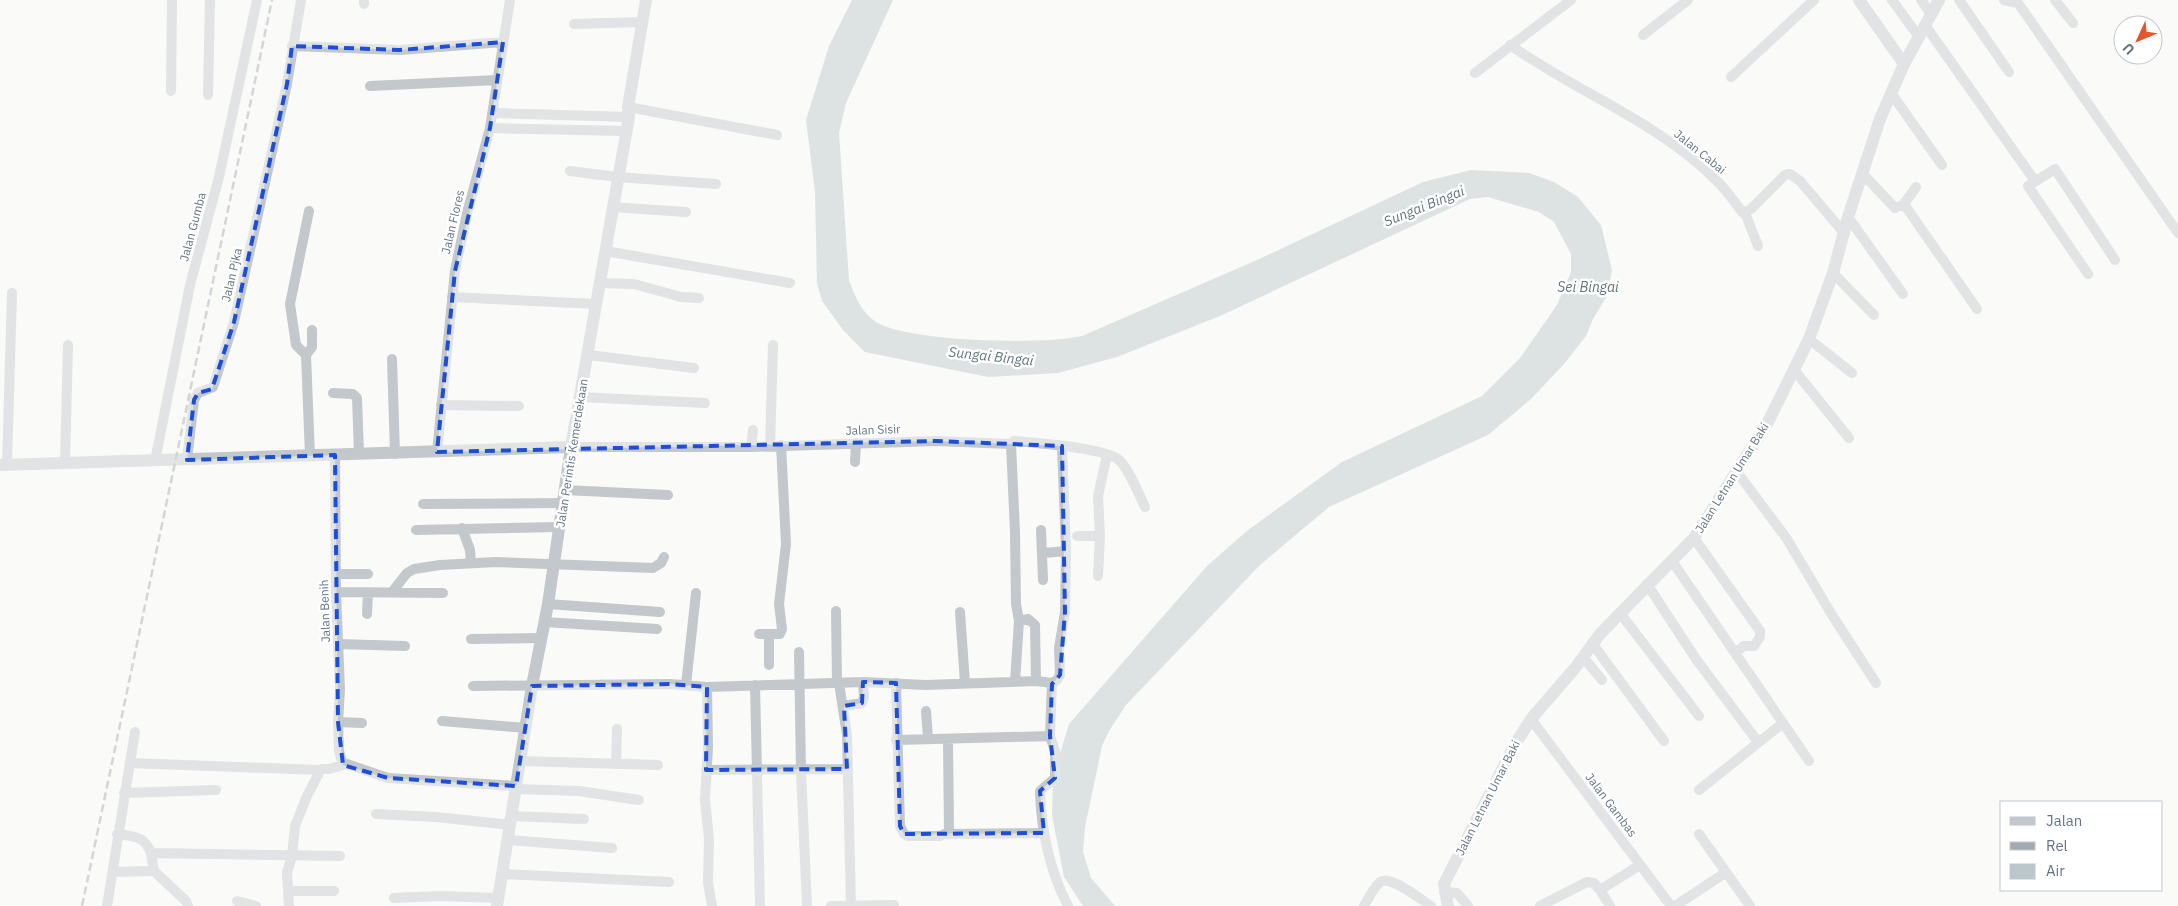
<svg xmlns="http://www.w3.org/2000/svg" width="2178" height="906" viewBox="0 0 2178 906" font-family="'IBM Plex Sans',sans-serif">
	<rect width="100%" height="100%" fill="#fafaf8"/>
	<path fill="#bbc7cb" d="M852 0H893L846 103 839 133 849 280C855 297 862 314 878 323 911 342 1044 345 1082 336L1257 260 1423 182 1471 170 1529 173 1554 182 1578 197 1601 225 1612 270 1607 296 1593 319 1586 336 1564 364 1531 399 1488 435 1329 507 1260 565 1126 705 1109 731 1102 746 1085 827 1083 852 1091 878 1115 906H1083L1064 877 1052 815 1053 777 1069 724 1207 566 1248 530 1342 462 1482 396 1520 358 1557 305 1571 272V254L1554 222 1539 212 1488 197 1470 199 1220 316 1117 357 1058 373 988 377 865 352 843 330 822 301 817 283 815 192 806 120 829 46Z"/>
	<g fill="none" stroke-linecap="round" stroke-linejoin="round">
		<path stroke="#c3c8cc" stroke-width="10" d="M1892 0 1919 37
			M1921 0 1931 14
			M1959 0 2009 72
			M2004 0 2018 3 2178 233
			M2055 0 2073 23
			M364 4V0
			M574 24 642 22
			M1925 25 2035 181
			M1643 35 1688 0
			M1510 45C1578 93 1661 123 1719 183 1728 192 1735 203 1743 213L1751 209 1785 175 1790 174 1800 181 1845 234
			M292 46 400 50 503 42
			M1475 73 1571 0
			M1731 77 1814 0
			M370 86 497 80
			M171 91 172 0
			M1891 93 1942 165
			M208 95 210 0
			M628 107 777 135
			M493 113 629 117
			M490 128 626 131
			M570 171 617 177 716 184
			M1862 173 1895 208 1904 204 1916 187
			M1904 204 1977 309
			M612 207 686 212
			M309 211 290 304 296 345 306 355 310 456
			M1745 213 1758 246
			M1848 217 1903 294
			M605 251 790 283
			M1833 273 1874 315
			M2088 274 2028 186 2055 169 2115 260
			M599 283 634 284 681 297 699 298
			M452 297 596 304
			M1809 339 1852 373
			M306 355 312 347V330
			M589 355 694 368
			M392 359 395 454
			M1795 371 1849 438
			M333 393 353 394 357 398 359 454
			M580 397 705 403
			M441 405 519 406
			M1011 444 1015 532 1016 604 1019 621 1015 682
			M770 446 773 345
			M571 447H751L936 441 1011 444 1014 441C1037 443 1100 447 1118 459 1128 467 1139 494 1145 507
			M751 447 753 430
			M437 452 455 271 467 213 490 128 510 0
			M335 455 336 592 340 690 338 722 339 751 343 765
			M187 460 194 400 198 393 213 387 234 322 287 84 301 0
			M155 461 190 285 219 177 257 0
			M855 462 856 443
			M65 464 68 345
			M7 465 12 293
			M1737 472 1787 539 1832 615 1876 683
			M565 490 668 495
			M423 504 564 503
			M462 528 470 550 471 563
			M416 530 560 527
			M1041 530 1043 580
			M1077 536H1100L1098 496 1107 455
			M1694 538 1760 631V637L1754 646H1744L1735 653
			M1043 553 1066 551
			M1672 561 1809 761
			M336 574H368
			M1098 576 1100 536
			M1647 584 1696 659 1758 742
			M336 592 443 593
			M392 592 407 573 414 569 440 565 496 562 653 568 661 563 664 557
			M548 604 660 612
			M836 611 837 683
			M960 612 965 683
			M1620 613 1699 716
			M367 614 368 593
			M1019 621 1028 619 1035 625 1036 681
			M544 622 657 629
			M759 634H769V665
			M769 634H780L782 629 779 604 786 544 781 445
			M471 639 542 638
			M1592 643 1664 741
			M338 644 405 646
			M799 652 801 771 807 906
			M1583 657 1602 680
			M839 683 847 735 851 906
			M896 683 900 826 904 834 908 836H940L949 832 948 739
			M1052 683 1050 736 1055 751V778L1040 791C1041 830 1050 872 1068 906
			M686 685 696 593
			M755 685 760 906
			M473 686 670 684 707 687 863 682 925 685 1036 681 1052 683 1057 680 1060 675 1059 648 1065 612 1066 551 1062 446
			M707 687 708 747 705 800 709 839 708 883 712 906
			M844 706 862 703 864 697 863 682
			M926 711 928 738
			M1531 719 1671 906
			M442 721 526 728
			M338 722 362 723
			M896 740 1050 736
			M520 761 658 765
			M130 763 320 770
			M616 764 617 729
			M706 770 847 769
			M516 789 579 791 639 800
			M1699 790 1783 723
			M124 793 216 790
			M376 814 436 817 511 825
			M512 816 584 819
			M117 834C135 837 144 835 151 853
			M945 834 1044 833
			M1699 834 1750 906
			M508 840 612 848
			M113 872 154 871
			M502 874 669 882
			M288 891H334
			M1444 892 1457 893 1468 906
			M394 898 439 896 498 898
			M237 901 256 906
			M107 906 135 732
			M188 906 186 901 154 871 151 853 340 856
			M289 906 287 873 292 856 295 826 307 796 321 769H329L347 764 388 778 516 786
			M831 906 894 905
			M1364 906C1368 899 1373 889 1379 883 1389 873 1421 900 1431 906
			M1540 906 1587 882 1594 883 1600 890
			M1610 906 1600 890 1640 865
			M1675 906 1725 873"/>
		<path stroke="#c3c8cc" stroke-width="12" d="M1859 0 1904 64
			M0 465 571 447
			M497 906 532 686 548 604 571 447 629 117 628 107 646 0
			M1448 906 1444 884 1514 746 1531 719 1575 668 1600 634 1694 538 1768 422 1809 339 1833 273 1848 217 1880 119 1904 64 1939 0"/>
		<path stroke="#a2aab0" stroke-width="2.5" stroke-dasharray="8 4" stroke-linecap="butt" d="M82 906 272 0"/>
	</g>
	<path d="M0 0H2178V906H0ZM503 42 490 128 455 271 437 452 936 441 1062 446 1065 612 1060 675 1052 684 1050 736 1055 778 1040 791 1044 833 904 834 900 826 896 683 863 682 862 703 844 706 847 769 706 770 707 687 670 684 532 686 516 786 388 778 343 765 338 722 335 455 187 460 194 400 198 393 212 389 234 322 287 84 292 46 400 50Z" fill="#fafaf8" fill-opacity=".55" fill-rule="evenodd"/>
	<path fill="none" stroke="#1d4ed8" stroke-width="4" stroke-dasharray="10 6" stroke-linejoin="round" d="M503 42 490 128 455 271 437 452 936 441 1062 446 1065 612 1060 675 1052 684 1050 736 1055 778 1040 791 1044 833 904 834 900 826 896 683 863 682 862 703 844 706 847 769 706 770 707 687 670 684 532 686 516 786 388 778 343 765 338 722 335 455 187 460 194 400 198 393 212 389 234 322 287 84 292 46 400 50Z"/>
	<g text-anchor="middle" stroke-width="5" stroke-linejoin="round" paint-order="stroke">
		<g font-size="12" fill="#657683" stroke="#fff">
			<text transform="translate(1700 152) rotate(39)" y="4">Jalan Cabai</text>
			<text transform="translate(453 222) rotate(-77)" y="4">Jalan Flores</text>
			<text transform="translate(193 227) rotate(-75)" y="4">Jalan Gumba</text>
			<text transform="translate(232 275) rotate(-77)" y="4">Jalan Pjka</text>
			<text transform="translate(873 430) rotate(-2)" y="4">Jalan Sisir</text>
			<text transform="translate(572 453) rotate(-81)" y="4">Jalan Perintis Kemerdekaan</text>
			<text transform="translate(1732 478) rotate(-58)" y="4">Jalan Letnan Umar Baki</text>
			<text transform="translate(325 611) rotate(-92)" y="4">Jalan Benih</text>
			<text transform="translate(1488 798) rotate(-63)" y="4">Jalan Letnan Umar Baki</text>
			<text transform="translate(1611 805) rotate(53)" y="4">Jalan Gambas</text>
		</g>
		<g font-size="14" font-style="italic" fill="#60757c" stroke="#fff">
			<text transform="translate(1424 206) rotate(-22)" y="5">Sungai Bingai</text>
			<text x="1588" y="292">Sei Bingai</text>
			<text transform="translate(991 356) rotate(6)" y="5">Sungai Bingai</text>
		</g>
	</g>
	<rect x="2000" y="801" width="162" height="90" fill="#ffffff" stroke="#c1c8cd"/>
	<rect x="2010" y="817" width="25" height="8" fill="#c3c8cc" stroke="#c1c8cd"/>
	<text x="2046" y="826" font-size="15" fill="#657683">Jalan</text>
	<rect x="2010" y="842" width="25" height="8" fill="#a2aab0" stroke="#c1c8cd"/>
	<text x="2046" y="851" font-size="15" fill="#657683">Rel</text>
	<rect x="2010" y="864" width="25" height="15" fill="#bbc7cb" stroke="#c1c8cd"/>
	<text x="2046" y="876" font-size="15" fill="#657683">Air</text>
	<g transform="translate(2138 40) rotate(226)"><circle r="24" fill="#ffffff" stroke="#c1c8cd"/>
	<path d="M0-4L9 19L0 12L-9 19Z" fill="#e4572e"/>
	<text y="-8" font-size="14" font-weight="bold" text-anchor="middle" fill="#657683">U</text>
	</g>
</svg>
